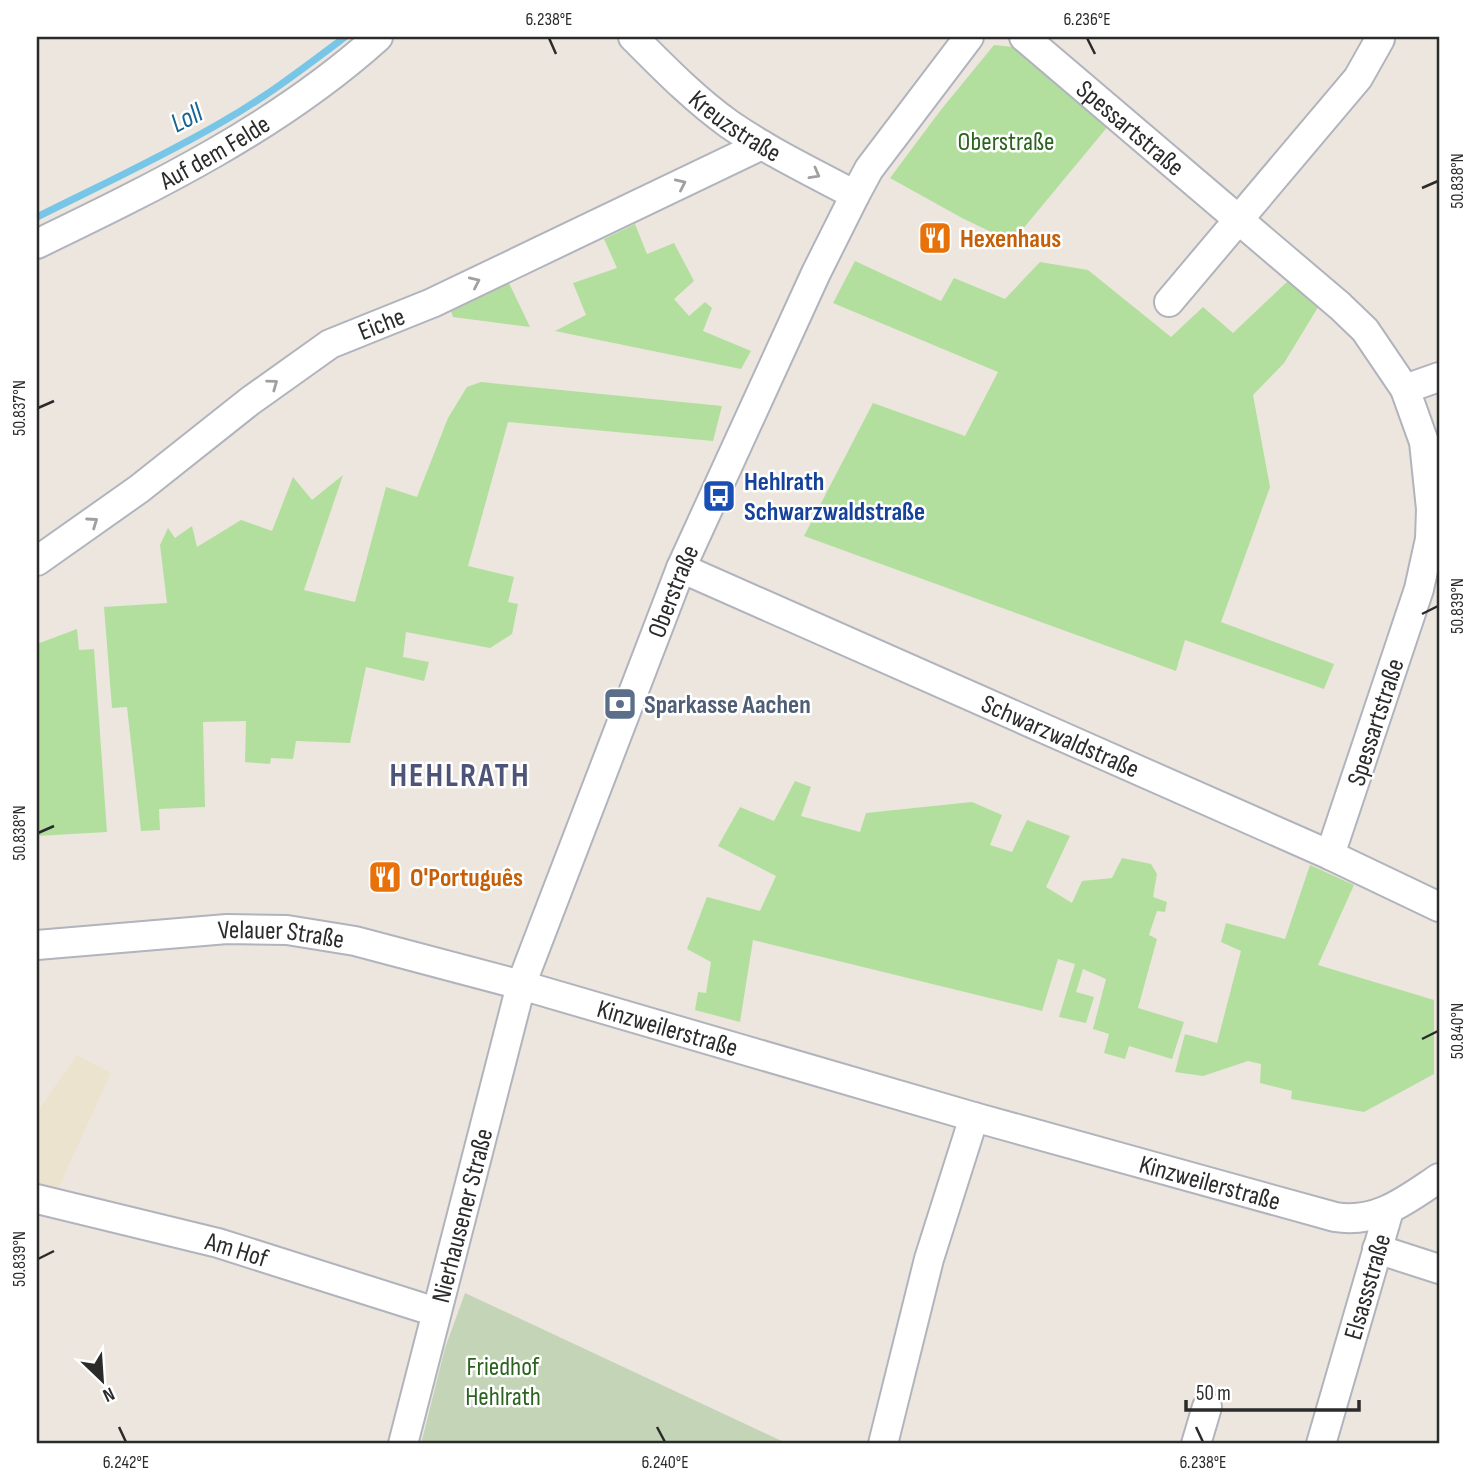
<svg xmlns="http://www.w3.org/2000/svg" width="1476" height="1481" viewBox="0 0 1476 1481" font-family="'Sofia Sans Condensed',sans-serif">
	<rect width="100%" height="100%" fill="#ece6de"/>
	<path fill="#ece3ce" d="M77 1055 111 1073 55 1195 37 1190V1112Z"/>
	<path fill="#b2df9d" d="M994 45 1014 47 1109 125 1012 242 962 218 890 178 940 111Z
		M635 224 647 254 674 243 694 281 674 299 689 316 705 302 712 308 703 331 751 351 741 369 555 331 586 315 573 283 617 268 604 239Z
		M855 261 941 301 954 278 1005 299 1040 262 1088 270 1171 337 1203 307 1233 333 1290 279 1320 304 1284 363 1253 395 1270 487 1221 622 1334 664 1324 689 1185 640 1176 671 804 536 873 403 965 436 998 372 833 303Z
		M508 281 530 327 453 317 451 311Z
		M481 382 722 406 713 441 508 422 468 566 514 577 508 602 518 604 512 634 490 648 406 632 403 657 429 662 424 681 366 667 350 743 296 741 293 759 271 758 270 764 245 762 246 721 203 722 205 807 159 809 160 830 141 831 127 707 112 708 104 607 167 603 160 545 168 528 175 538 192 526 197 547 241 520 272 531 293 477 312 500 343 475 304 590 355 602 386 487 417 497 448 418 467 387Z
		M77 629 79 650 94 649 107 832 37 836V644Z
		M795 781 811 787 801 816 860 832 866 813 972 802 1002 815 990 845 1012 852 1027 820 1070 836 1046 887 1072 903 1082 881 1112 878 1122 858 1151 864 1157 874 1153 897 1167 902 1165 912 1157 911 1149 935 1157 939 1138 1008 1184 1022 1172 1059 1129 1046 1125 1059 1104 1053 1109 1034 1093 1029 1106 979 1083 969 1076 992 1094 997 1086 1023 1059 1017 1075 964 1058 959 1042 1011 753 940 740 1022 695 1010 698 992 706 993 711 962 687 949 707 897 760 911 776 876 718 846 740 807 774 821Z
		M1310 865 1354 885 1318 965 1434 1000V1074L1364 1112 1291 1099 1292 1091 1260 1083 1261 1064 1248 1061 1203 1076 1175 1072 1185 1034 1217 1043 1241 951 1221 942 1226 923 1285 939Z"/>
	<path fill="#c4d4b6" d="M465 1293 788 1444H421L445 1348Z"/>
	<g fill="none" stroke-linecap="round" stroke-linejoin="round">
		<path stroke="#77c6e7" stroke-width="7" d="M37 217C99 186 162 157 222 122 266 97 305 67 345 37"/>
		<defs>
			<g id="minor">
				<path id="s1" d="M633 37C663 67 694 99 729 124 768 151 812 172 855 195"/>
				<path id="s2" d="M1024 37 1340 306 1365 330 1405 389 1424 442 1431 509 1430 539 1419 589 1330 855"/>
				<path id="s3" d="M37 244C157 186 278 127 378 37"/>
				<path d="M1169 302 1358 78 1380 39"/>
				<path d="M1405 389 1439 377"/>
				<path id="s4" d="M37 561 139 489 250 401 330 344 432 303 762 145"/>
				<path id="s5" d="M681 568 1330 855 1439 907"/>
				<path id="s6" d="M37 945 227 929 287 930 355 941 521 985 974 1117 1335 1217C1377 1224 1406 1200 1439 1178"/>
				<path id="s7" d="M37 1199 218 1243 436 1312"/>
				<path d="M1377 1249 1439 1269"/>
				<path id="s8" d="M403 1444 521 985 681 568 816 273 855 195 869 169 969 37"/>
				<path d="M883 1444 929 1259 974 1117"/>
				<path d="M1196 1444 1207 1407"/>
				<path id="s9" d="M1321 1444 1389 1210"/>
			</g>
		</defs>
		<use href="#minor" stroke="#b1b3bd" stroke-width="32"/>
		<use href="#minor" stroke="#fff" stroke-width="28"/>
	</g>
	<defs><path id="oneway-chevron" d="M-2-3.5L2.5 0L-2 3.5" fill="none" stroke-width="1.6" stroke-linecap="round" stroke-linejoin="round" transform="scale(1.75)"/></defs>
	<g stroke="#a0a0a0">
		<use href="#oneway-chevron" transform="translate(815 174) rotate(29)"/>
		<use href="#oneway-chevron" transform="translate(681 184) rotate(-25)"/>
		<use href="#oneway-chevron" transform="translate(475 282) rotate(-25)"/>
		<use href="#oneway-chevron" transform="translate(273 384) rotate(-36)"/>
		<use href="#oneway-chevron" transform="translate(93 522) rotate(-35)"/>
	</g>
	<path fill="none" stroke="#2b2b2b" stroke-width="2.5" d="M549 38 556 54M1087 38 1095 54M1422 188 1438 181M38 408 54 401M1422 614 1438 606M38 833 54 826M1422 1039 1438 1031M38 1259 54 1251M119 1427 126 1442M657 1427 665 1442M1196 1427 1203 1442"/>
	<defs>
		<symbol id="restaurant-square" viewBox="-11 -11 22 22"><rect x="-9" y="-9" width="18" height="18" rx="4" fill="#e8710a" stroke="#fff"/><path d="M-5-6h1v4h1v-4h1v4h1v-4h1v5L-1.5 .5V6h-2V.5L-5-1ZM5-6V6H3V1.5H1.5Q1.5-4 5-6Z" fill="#fff"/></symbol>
		<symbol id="bus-square" viewBox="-11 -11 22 22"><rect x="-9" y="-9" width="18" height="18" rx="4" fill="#1a4fb4" stroke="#fff"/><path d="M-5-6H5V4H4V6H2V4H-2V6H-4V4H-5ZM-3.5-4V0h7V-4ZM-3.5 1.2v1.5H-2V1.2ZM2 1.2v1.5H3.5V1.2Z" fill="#fff"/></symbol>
		<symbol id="bank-square" viewBox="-11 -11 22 22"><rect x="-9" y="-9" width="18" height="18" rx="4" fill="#5c6f8a" stroke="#fff"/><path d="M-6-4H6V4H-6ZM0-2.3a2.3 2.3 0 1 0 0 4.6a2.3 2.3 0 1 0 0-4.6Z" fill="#fff"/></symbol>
	</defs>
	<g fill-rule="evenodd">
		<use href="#restaurant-square" x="916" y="219" width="38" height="38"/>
		<use href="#bus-square" x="700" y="477" width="38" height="38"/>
		<use href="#bank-square" x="601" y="685" width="38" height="38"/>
		<use href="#restaurant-square" x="366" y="858" width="38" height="38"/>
	</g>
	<g text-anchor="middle" stroke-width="5" stroke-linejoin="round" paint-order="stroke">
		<g font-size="26" fill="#2b2b2b" stroke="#fff">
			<text dy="9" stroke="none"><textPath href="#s1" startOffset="136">Kreuzstraße</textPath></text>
			<text dy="9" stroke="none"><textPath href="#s2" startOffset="140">Spessartstraße</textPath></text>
			<text dy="9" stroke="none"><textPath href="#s3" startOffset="200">Auf dem Felde</textPath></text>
			<text dy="9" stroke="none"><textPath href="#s4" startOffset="420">Eiche</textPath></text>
			<text dy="9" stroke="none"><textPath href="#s8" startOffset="896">Oberstraße</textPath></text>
			<text transform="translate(1375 722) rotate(-72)" y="9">Spessartstraße</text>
			<text dy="9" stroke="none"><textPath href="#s5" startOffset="415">Schwarzwaldstraße</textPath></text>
			<text dy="9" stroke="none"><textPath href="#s6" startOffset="245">Velauer Straße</textPath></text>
			<text dy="9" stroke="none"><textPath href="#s6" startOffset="644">Kinzweilerstraße</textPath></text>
			<text dy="9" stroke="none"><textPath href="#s6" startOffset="1208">Kinzweilerstraße</textPath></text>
			<text dy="9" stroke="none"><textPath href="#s8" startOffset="236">Nierhausener Straße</textPath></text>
			<text dy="9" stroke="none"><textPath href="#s7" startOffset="206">Am Hof</textPath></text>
			<text dy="9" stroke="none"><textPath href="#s9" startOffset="164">Elsassstraße</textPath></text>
		</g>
		<g font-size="26" fill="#2b631f" stroke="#fff">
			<text x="1006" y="150">Oberstraße</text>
			<text x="503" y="1375">Friedhof<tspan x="503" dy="30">Hehlrath</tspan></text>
		</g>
		<g font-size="26" font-weight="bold" fill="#c56008" stroke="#fff" text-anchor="start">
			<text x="960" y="247">Hexenhaus</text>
			<text x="410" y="886">O'Português</text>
		</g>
		<g font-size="26" font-weight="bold" fill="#164399" stroke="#fff" text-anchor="start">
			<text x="744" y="490">Hehlrath<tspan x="744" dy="30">Schwarzwaldstraße</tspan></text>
		</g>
		<g font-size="26" font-weight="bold" fill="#4e5e75" stroke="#fff" text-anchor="start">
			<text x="644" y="713">Sparkasse Aachen</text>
		</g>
		<g font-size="28" font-style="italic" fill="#166493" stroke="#fff">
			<text transform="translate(186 117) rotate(-27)" y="10">Loll</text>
		</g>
		<g font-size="33" font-weight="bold" letter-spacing="2" fill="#4e5478" stroke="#fff">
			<text x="460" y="786">HEHLRATH</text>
		</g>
	</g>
	<rect width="1476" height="1481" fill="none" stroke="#ffffff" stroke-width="77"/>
	<g transform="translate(102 1380) rotate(155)" stroke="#ffffff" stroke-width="5" paint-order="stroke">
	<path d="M0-5L12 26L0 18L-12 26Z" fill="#2b2b2b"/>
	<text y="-10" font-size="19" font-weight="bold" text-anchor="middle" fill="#2b2b2b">N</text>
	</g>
	<path d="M1186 1400v10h173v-10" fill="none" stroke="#2b2b2b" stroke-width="3.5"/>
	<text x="1196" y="1400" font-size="21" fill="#2b2b2b" stroke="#ffffff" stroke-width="5" paint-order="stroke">50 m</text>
	<rect x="38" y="38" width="1400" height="1404" fill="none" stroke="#2b2b2b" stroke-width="2.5"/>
	<g font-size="18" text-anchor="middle" fill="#2b2b2b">
		<text x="549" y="25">6.238°E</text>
		<text x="1087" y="25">6.236°E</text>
		<text transform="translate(1457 181) rotate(-90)" y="6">50.838°N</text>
		<text transform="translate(19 408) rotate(-90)" y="6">50.837°N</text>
		<text transform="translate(1457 606) rotate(-90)" y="6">50.839°N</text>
		<text transform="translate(19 833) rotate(-90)" y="6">50.838°N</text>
		<text transform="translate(1457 1031) rotate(-90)" y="6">50.840°N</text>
		<text transform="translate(19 1259) rotate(-90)" y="6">50.839°N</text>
		<text x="126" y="1468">6.242°E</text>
		<text x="665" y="1468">6.240°E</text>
		<text x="1203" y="1468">6.238°E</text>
	</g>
</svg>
